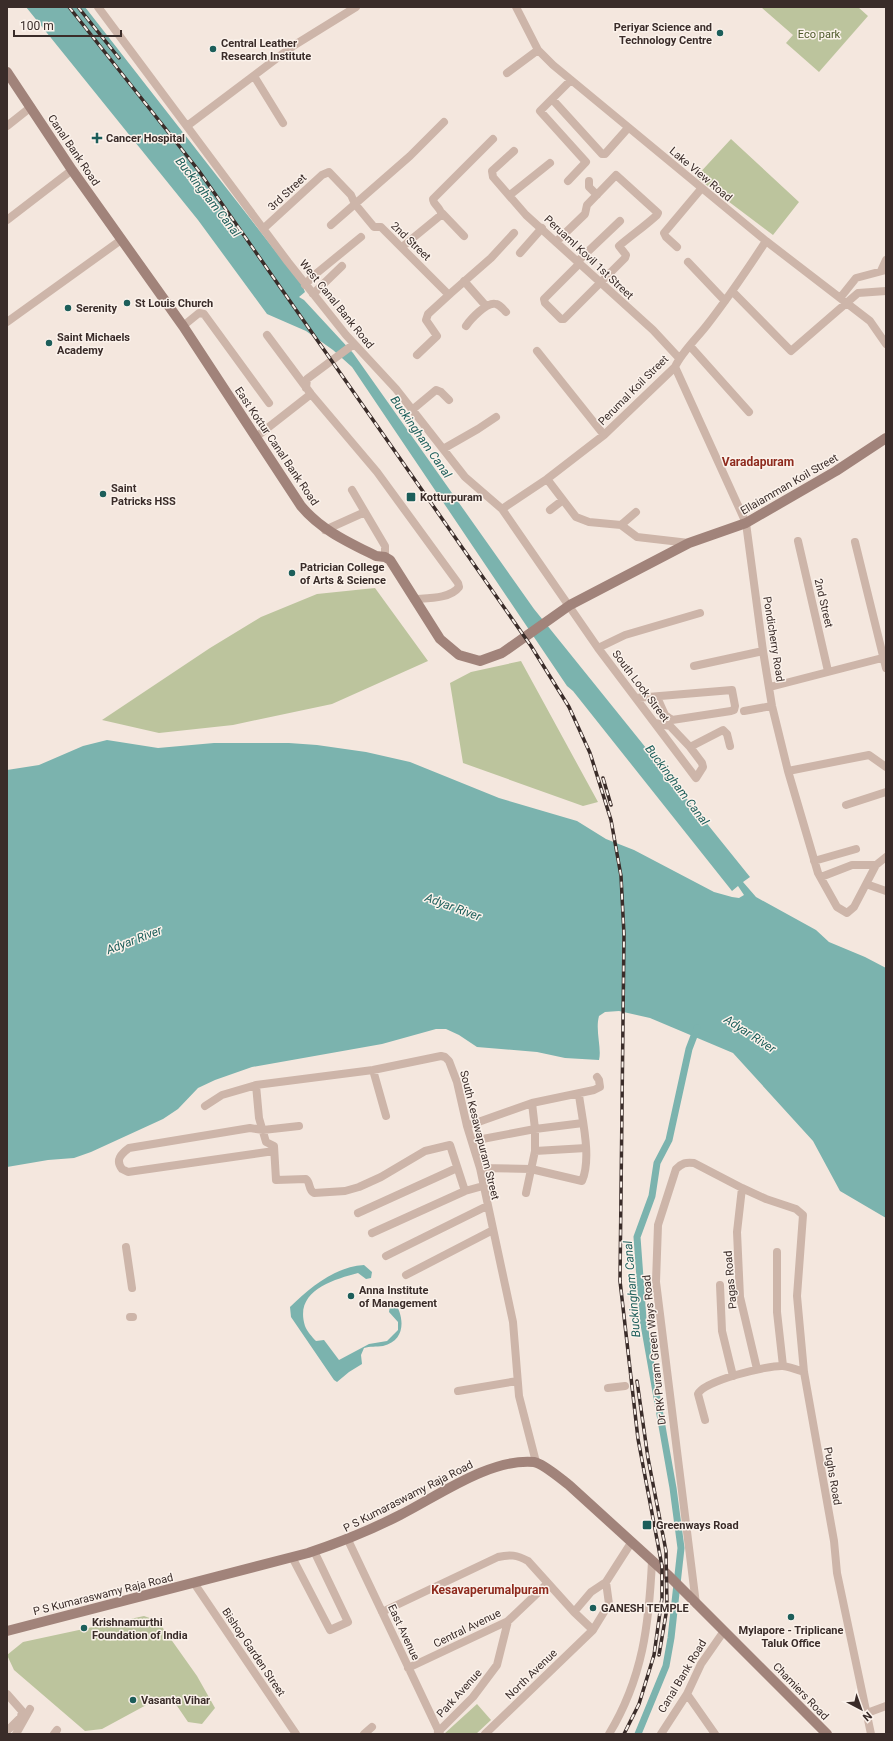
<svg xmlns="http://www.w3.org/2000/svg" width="893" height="1741" viewBox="0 0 893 1741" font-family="Roboto,sans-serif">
	<rect width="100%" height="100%" fill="#f4e7de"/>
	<path fill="#bcc49d" d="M761 7H858L868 16 819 72 786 43 793 35Z
		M731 139 799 202 773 235 696 177Z
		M375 588 428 661 332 704 233 725 159 733 102 720 210 648 261 617 317 594Z
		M521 661 598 802 583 806 463 763 450 683 471 672Z
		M144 1616 158 1621 197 1676 215 1708 202 1724 188 1722 173 1700 150 1703 102 1729 85 1731 14 1670 7 1655 23 1642Z
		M477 1704 491 1720 476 1734H444Z"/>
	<path fill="#7bb3ae" d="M26 7H85L302 285 305 292 299 297 304 300 353 353 534 609 750 877 743 882 756 897 816 930 829 942 865 957 886 968V1218L840 1191 813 1141 733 1053 650 1018 619 1011 605 1012 599 1016C595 1031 602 1048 599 1060L565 1058 537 1052 477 1047 459 1035 446 1029H436L382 1044 252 1067 215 1080 198 1088 178 1109 163 1119 91 1152 74 1158 48 1160 7 1167V770L39 765 83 746 107 740 158 748 214 743H289L317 745 366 752 410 762 499 798 577 821 606 839 634 850 714 892 732 897 739 898 744 895 738 886 732 891 573 691 567 686 352 367 333 350 306 331 267 314 198 220Z
		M364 1265 372 1272 371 1278 366 1279 358 1273C332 1280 294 1291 305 1326 307 1331 312 1337 316 1341L324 1340 339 1360 369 1344 387 1341 398 1330V1322L389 1312 390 1305 394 1301C405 1317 406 1341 383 1346 376 1347 370 1346 364 1348L361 1355 362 1364 349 1372 337 1382 334 1380 291 1317 290 1307C311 1287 334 1267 364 1265Z"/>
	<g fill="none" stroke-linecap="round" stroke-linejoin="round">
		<path stroke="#7bb3ae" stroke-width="7" d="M638 1734 666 1666 671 1638 681 1548 673 1488 643 1319 637 1237 652 1196 657 1163 669 1140 689 1049 697 1028"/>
		<path stroke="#cdb5a9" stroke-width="8" d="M98 7 288 262 346 335 396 389 465 477 502 509 598 648 696 778 703 767 702 763 690 747
			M516 7 538 50 553 65 766 241 870 321 886 344
			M507 73 538 50
			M254 76 283 123
			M552 99 602 154H605L628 128
			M7 126 31 107
			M187 126 293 46 356 7
			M514 151 492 171 493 177 526 215 653 330 679 358
			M568 181 586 162 540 111 571 80
			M589 181V187L597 195
			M510 195 550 163
			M442 213 464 236
			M7 220 72 170
			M331 225 410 156 444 122
			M263 229 322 175 329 172 351 195 355 204 374 227H381L448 294 451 293 491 258 514 233
			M557 241 585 214 587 205 616 175 658 213 657 215C645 226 632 235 619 246L626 255 625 258 564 319H561L545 303 544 299 580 263
			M402 247 441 215C442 208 433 205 433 199L493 139
			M677 247 666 237 664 233 701 189
			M520 253 542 228
			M578 261 620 221
			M688 262 725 301
			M881 271 886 260
			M464 281 486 306
			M305 285 312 277 361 237
			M732 291 791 351 858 293 886 291
			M313 294 342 266
			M840 298 856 278 886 270
			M7 322 121 240
			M183 326 199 313 204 314 269 403
			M466 326C470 320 487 301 496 304 500 305 503 309 506 312
			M267 335 311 394 377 472 458 583 459 587C450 599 428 598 414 599
			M690 346 749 412
			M537 351 604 435
			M417 355 437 336 426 320 428 314 451 293
			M675 367 746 523 763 651 772 706 788 771 818 873 837 907 847 913 854 907 876 865 886 857
			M306 388 307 379 354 344
			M412 410 436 390 441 392 449 400
			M256 437 311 394
			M443 449 478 429 496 417
			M547 479 576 517 589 522 621 525 637 537 689 543
			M352 490 385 546V557
			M502 509 547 479 604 435 675 367C681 353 697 338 707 325 728 298 747 270 766 241
			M550 510 563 500
			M621 525 636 512
			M325 530 365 512
			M798 541 828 671
			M855 542 886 668
			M598 648 625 635 700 613
			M694 666 763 651
			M770 687 886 657
			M636 698 732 690 735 706 734 710 731 711 672 720 665 715 657 697
			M744 711 772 706
			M655 723 670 726 690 747 723 730 727 734 730 746
			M788 771 869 755 886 767
			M846 805 886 792
			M814 861 856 849
			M821 877 852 865H876
			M866 884 886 891
			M373 1070 386 1116
			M256 1085 259 1118 266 1142 274 1146 276 1180 306 1179C311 1183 308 1190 314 1193L345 1191 359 1187 381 1177 425 1151 450 1145 465 1191
			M205 1106 222 1095 256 1085 373 1070 441 1056 445 1057 449 1061 457 1082 467 1126 480 1168 513 1322 519 1396 536 1462
			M467 1126 532 1103 594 1090 600 1087 599 1080 597 1077
			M472 1141 535 1129 583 1123
			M274 1151 128 1172 122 1169C115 1160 121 1154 129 1148L250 1128 263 1130 299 1126
			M535 1151 586 1148
			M480 1168 531 1169 582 1181C592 1158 582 1119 579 1095
			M742 1188 737 1232 740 1297 757 1369
			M526 1193 535 1151V1129L532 1103
			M358 1213 457 1168
			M372 1233 465 1191 483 1186
			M126 1247 132 1288
			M777 1252V1312L783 1366
			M386 1256 487 1206
			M406 1275 493 1230
			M720 1285 722 1331 733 1376
			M130 1317H133
			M608 1388 625 1386
			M458 1391 517 1381
			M705 1420 698 1394C703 1381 768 1365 783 1366 790 1367 798 1370 804 1372
			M348 1540 440 1734
			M292 1557 330 1630 348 1622 314 1551
			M194 1583 296 1734
			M696 1604 656 1282 658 1225 676 1169C682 1163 686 1162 694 1163L742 1188 766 1199 796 1209 803 1215 797 1296 804 1372 834 1541 837 1573 871 1734
			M382 1612 498 1557C510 1554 517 1555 528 1561L574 1612 593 1630
			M574 1612 591 1592 606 1582
			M408 1668 508 1621 548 1583
			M7 1694 22 1711 21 1717 7 1731
			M687 1694 715 1734
			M867 1713 886 1706
			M438 1732 473 1697 497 1665 508 1621
			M16 1734 30 1709
			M54 1734 57 1730
			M364 1734 372 1727
			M485 1734 593 1630 609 1604 606 1582 631 1543
			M609 1734C643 1678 649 1624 652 1561
			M661 1734 687 1694 701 1664 724 1631"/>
		<path stroke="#a1837a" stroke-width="10" d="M7 72 72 170 183 326 301 506C321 530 348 542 376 556L385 557 390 560 440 639 459 655 480 661 502 653 570 605 689 543 746 523 836 471 886 438
			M7 1631 308 1553C341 1542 369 1531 400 1515 438 1496 490 1458 534 1462 544 1464 561 1479 569 1485L669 1576 827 1734"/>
		<defs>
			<path id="rail" d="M69 7 199 171 531 646 569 707 590 753 611 820 621 876 624 935 620 1281 638 1439 662 1566V1598L654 1655 639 1704 624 1734
				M78 7 119 58
				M603 778 611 805
				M637 1381 648 1458 666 1551 667 1608 659 1655"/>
		</defs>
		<use href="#rail" stroke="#3a2c29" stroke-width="3.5"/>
		<use href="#rail" stroke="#fbf2eb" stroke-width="2" stroke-dasharray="6" stroke-linecap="butt"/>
	</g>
	<g fill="#1c5e5a" stroke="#fbf2eb" stroke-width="1.5">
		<circle cx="720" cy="33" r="4"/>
		<circle cx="213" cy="49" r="4"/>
		<path d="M95 132h4v4h4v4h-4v4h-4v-4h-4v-4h4z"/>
		<circle cx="127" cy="303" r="4"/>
		<circle cx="68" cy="308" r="4"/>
		<circle cx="49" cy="343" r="4"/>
		<circle cx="103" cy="494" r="4"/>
		<rect x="406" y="492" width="10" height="10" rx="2"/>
		<circle cx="292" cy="573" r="4"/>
		<circle cx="351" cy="1296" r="4"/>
		<rect x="642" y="1520" width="10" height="10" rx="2"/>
		<circle cx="593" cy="1608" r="4"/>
		<circle cx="791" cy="1617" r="4"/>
		<circle cx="84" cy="1628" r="4"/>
		<circle cx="133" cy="1700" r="4"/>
	</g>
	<g text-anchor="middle" stroke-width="3" stroke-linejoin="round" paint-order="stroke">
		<g font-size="11" font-weight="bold" fill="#3a2c29" stroke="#fbf2eb" text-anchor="start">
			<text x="712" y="31" text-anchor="end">Periyar Science and<tspan x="712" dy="13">Technology Centre</tspan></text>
			<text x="221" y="47">Central Leather<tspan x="221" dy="13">Research Institute</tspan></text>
			<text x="106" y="142">Cancer Hospital</text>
			<text x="135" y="307">St Louis Church</text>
			<text x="76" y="312">Serenity</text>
			<text x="57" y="341">Saint Michaels<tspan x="57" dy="13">Academy</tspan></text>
			<text x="111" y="492">Saint<tspan x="111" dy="13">Patricks HSS</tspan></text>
			<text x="420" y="501">Kotturpuram</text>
			<text x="300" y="571">Patrician College<tspan x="300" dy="13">of Arts &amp; Science</tspan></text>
			<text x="359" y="1294">Anna Institute<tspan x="359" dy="13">of Management</tspan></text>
			<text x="656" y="1529">Greenways Road</text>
			<text x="601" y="1612">GANESH TEMPLE</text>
			<text x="92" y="1626">Krishnamurthi<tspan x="92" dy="13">Foundation of India</tspan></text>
			<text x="791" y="1634" text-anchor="middle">Mylapore - Triplicane<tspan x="791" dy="13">Taluk Office</tspan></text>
			<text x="141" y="1704">Vasanta Vihar</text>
		</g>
		<g font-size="11" fill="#4e5a2b" stroke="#fbf2eb">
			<text x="819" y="38">Eco park</text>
		</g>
		<g font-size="11" fill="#3a2c29" stroke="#fbf2eb">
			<text transform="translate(74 150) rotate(56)" y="4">Canal Bank Road</text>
			<text transform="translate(701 174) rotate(40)" y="4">Lake View Road</text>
			<text transform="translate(287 192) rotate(-43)" y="4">3rd Street</text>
			<text transform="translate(411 241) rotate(44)" y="4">2nd Street</text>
			<text transform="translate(589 257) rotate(43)" y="4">Peruaml Kovil 1st Street</text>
			<text transform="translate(337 304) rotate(51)" y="4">West Canal Bank Road</text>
			<text transform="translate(633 390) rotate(-45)" y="4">Perumal Koil Street</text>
			<text transform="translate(277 446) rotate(56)" y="4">East Kottur Canal Bank Road</text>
			<text transform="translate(789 484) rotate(-30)" y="4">Ellaiamman Koil Street</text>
			<text transform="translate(824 603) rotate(77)" y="4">2nd Street</text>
			<text transform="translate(774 639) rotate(81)" y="4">Pondicherry Road</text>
			<text transform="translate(641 686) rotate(53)" y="4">South Lock Street</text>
			<text transform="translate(480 1135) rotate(76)" y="4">South Kesawapuram Street</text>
			<text transform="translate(730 1280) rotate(-95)" y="4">Pagas Road</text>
			<text transform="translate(654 1350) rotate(-96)" y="4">Dr RK Puram Green Ways Road</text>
			<text transform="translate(833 1476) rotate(80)" y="4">Pughs Road</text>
			<text transform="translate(408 1496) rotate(-27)" y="4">P S Kumaraswamy Raja Road</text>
			<text transform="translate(103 1594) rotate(-14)" y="4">P S Kumaraswamy Raja Road</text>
			<text transform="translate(467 1628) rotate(-26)" y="4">Central Avenue</text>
			<text transform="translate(404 1632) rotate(65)" y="4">East Avenue</text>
			<text transform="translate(254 1652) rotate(56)" y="4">Bishop Garden Street</text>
			<text transform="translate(531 1674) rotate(-44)" y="4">North Avenue</text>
			<text transform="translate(682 1676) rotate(-59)" y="4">Canal Bank Road</text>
			<text transform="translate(801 1691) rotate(46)" y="4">Chamiers Road</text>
			<text transform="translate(459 1693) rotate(-48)" y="4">Park Avenue</text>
		</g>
		<g font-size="12" font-style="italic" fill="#1c5e5a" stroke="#fbf2eb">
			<text transform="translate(208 197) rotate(52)" y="4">Buckingham Canal</text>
			<text transform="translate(421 437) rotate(55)" y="4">Buckingham Canal</text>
			<text transform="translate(677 785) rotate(53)" y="4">Buckingham Canal</text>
			<text transform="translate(453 907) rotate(20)" y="4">Adyar River</text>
			<text transform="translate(134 940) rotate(-21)" y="4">Adyar River</text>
			<text transform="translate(750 1034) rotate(33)" y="4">Adyar River</text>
			<text transform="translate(632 1289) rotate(-95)" y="4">Buckingham Canal</text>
		</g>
		<g font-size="12" font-weight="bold" fill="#8e2a1d" stroke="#fbf2eb">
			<text x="758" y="466">Varadapuram</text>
			<text x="490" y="1594">Kesavaperumalpuram</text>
		</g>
	</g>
	<rect width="893" height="1741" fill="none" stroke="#3a2c29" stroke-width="16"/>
	<g transform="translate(861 1709) rotate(139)" stroke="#fbf2eb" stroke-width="3" paint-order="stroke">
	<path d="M0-3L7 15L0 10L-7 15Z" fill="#3a2c29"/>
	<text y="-6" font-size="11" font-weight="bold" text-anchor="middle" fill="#3a2c29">N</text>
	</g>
	<path d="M14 30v6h107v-6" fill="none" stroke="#3a2c29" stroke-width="2"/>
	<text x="20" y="30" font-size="12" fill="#3a2c29" stroke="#fbf2eb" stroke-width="3" paint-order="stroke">100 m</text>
</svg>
